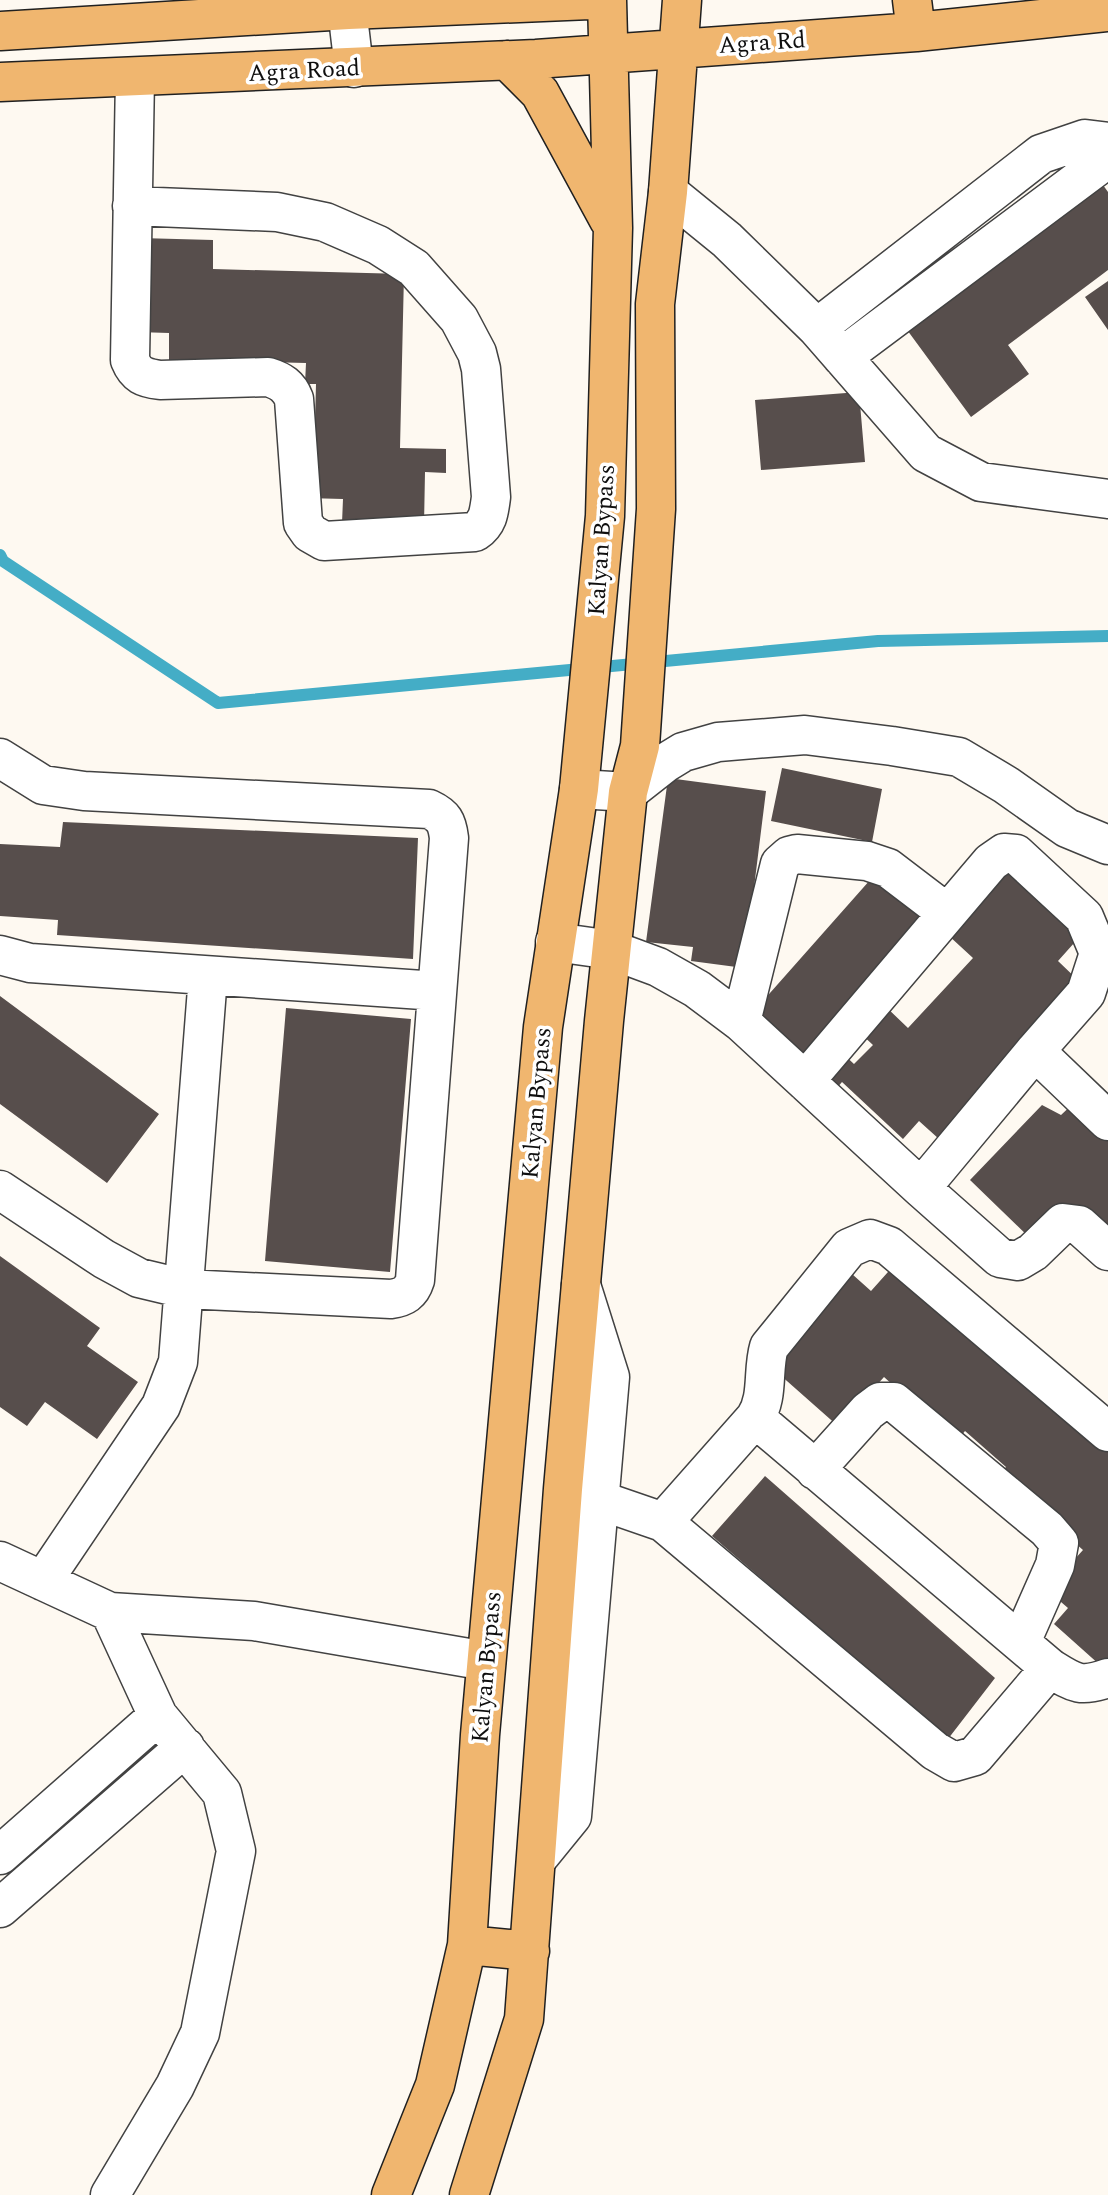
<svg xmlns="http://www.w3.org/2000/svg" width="1108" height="2195" viewBox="0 0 1108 2195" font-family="Spectral,serif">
	<rect width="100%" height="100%" fill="#fef9f1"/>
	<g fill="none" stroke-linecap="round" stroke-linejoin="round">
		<path stroke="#44adc6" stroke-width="12" d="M0 555 3 561 218 703 878 641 1108 636"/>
	</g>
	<path fill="#574e4c" d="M1098 178 1108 192V270L1008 345 1029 374 971 417 902 323Z
		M140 238 213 240V269L404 274 400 448 446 449V473L425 472 424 525 342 523 343 499 306 498 314 459 316 384H305L306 363 169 360V333L137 332Z
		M1108 281V330L1085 297Z
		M859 392 865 462 761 470 755 400Z
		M782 768 882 789 872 842 771 821Z
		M668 778 766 791 744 968 691 961 693 947 646 942Z
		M63 822 418 838 413 959 57 935 58 920 0 916V844L60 847Z
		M1011 867 1083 933 1058 961 1082 984 939 1139 919 1121 903 1139 842 1082 836 1089 818 1073 839 1050 854 1064 873 1045 859 1032 884 1005 908 1028 973 958 948 935Z
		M878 871 928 915 804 1055 754 1011Z
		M0 996 159 1114 107 1183 0 1104Z
		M286 1008 411 1019 390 1272 265 1261Z
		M1077 1100 1108 1131V1239L1072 1204 1035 1243 970 1180 1042 1105 1061 1115Z
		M0 1256 100 1328 87 1346 138 1382 97 1439 45 1402 27 1426 0 1407Z
		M896 1263 1108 1452V1658L1101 1666 1054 1624 1068 1608 1047 1590 1083 1550 999 1475 1006 1467 965 1431 956 1442 884 1377 839 1427 770 1366 852 1274 871 1291Z
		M765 1476 995 1678 948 1739 712 1536Z"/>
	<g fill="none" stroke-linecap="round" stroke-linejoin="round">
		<defs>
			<path id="minor" d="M346 0 354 68
				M668 192 727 240 817 328 926 453 981 482 1108 499
				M132 206 277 212 325 222 378 245 414 268 459 319 477 353 481 369 491 497C489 513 488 523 475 532L324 541 310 533 303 523 294 399C289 386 281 381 268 377L160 380C144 378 136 375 130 360 131 265 133 171 135 77
				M817 328 1041 154 1085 139 1108 142
				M842 357 1103 162
				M0 758 43 785 84 791 429 809C444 816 447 822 449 838L415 1280C411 1293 404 1297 391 1299L185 1289 139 1278 104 1259 0 1190
				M579 789 628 792 665 763 683 752 718 742 805 735 892 746 959 757 1006 785 1067 828 1108 845
				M555 942 612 950 658 967 697 989 741 1022 921 1188 1035 1051 1108 1121
				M0 955 30 963 437 991
				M741 1022 780 864 789 856 797 854 867 861 888 868 947 913
				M805 1081 991 862 1004 853 1016 854 1084 917 1099 953 1086 993 1035 1051
				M921 1188 1000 1258 1018 1261 1033 1252 1063 1223 1079 1225 1108 1251
				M755 1418 1050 1668 975 1756 954 1762 935 1751 663 1522 755 1418C769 1397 762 1371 769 1347L849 1248 870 1239 889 1246 1108 1432
				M815 1470 868 1411 880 1402H894L1047 1529 1059 1543 1055 1565 1021 1642
				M599 1500 663 1522
				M0 1561 110 1612 158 1716 222 1793 236 1851 200 2033 175 2086 110 2195
				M43 1581 161 1406 178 1362 208 976
				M110 1612 254 1621 486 1661
				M1050 1668C1074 1683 1080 1688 1108 1678
				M0 1855 158 1716
				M537 1859 572 1816 610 1377 581 1285
				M0 1908 185 1747"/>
			<path id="major" d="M912 0 916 32
				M0 31 348 10 590 0
				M507 60 540 93 609 220
				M0 82 536 59 916 32 1108 12
				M467 1945 530 1951
				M391 2195 435 2085 467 1945 480 1735 543 1027 579 789 605 516 613 228 607 0
				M469 2195 524 2019 563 1489 604 1021 628 792 640 746 656 509 655 304 668 192 682 0"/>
		</defs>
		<use href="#minor" stroke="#424242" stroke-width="41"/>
		<use href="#major" stroke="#202020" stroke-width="41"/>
		<use href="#minor" stroke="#fff" stroke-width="38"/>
		<use href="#major" stroke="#f0b66f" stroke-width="38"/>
	</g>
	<g text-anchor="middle" stroke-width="7" stroke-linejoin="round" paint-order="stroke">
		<g font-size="24" fill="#0f0f0f" stroke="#fff">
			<text transform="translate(762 42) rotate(-4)" y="8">Agra Rd</text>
			<text transform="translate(304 70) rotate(-3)" y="8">Agra Road</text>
			<text transform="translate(601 540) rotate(-86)" y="8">Kalyan Bypass</text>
			<text transform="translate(536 1103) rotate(-85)" y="8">Kalyan Bypass</text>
			<text transform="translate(486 1667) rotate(-85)" y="8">Kalyan Bypass</text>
		</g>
	</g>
</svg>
